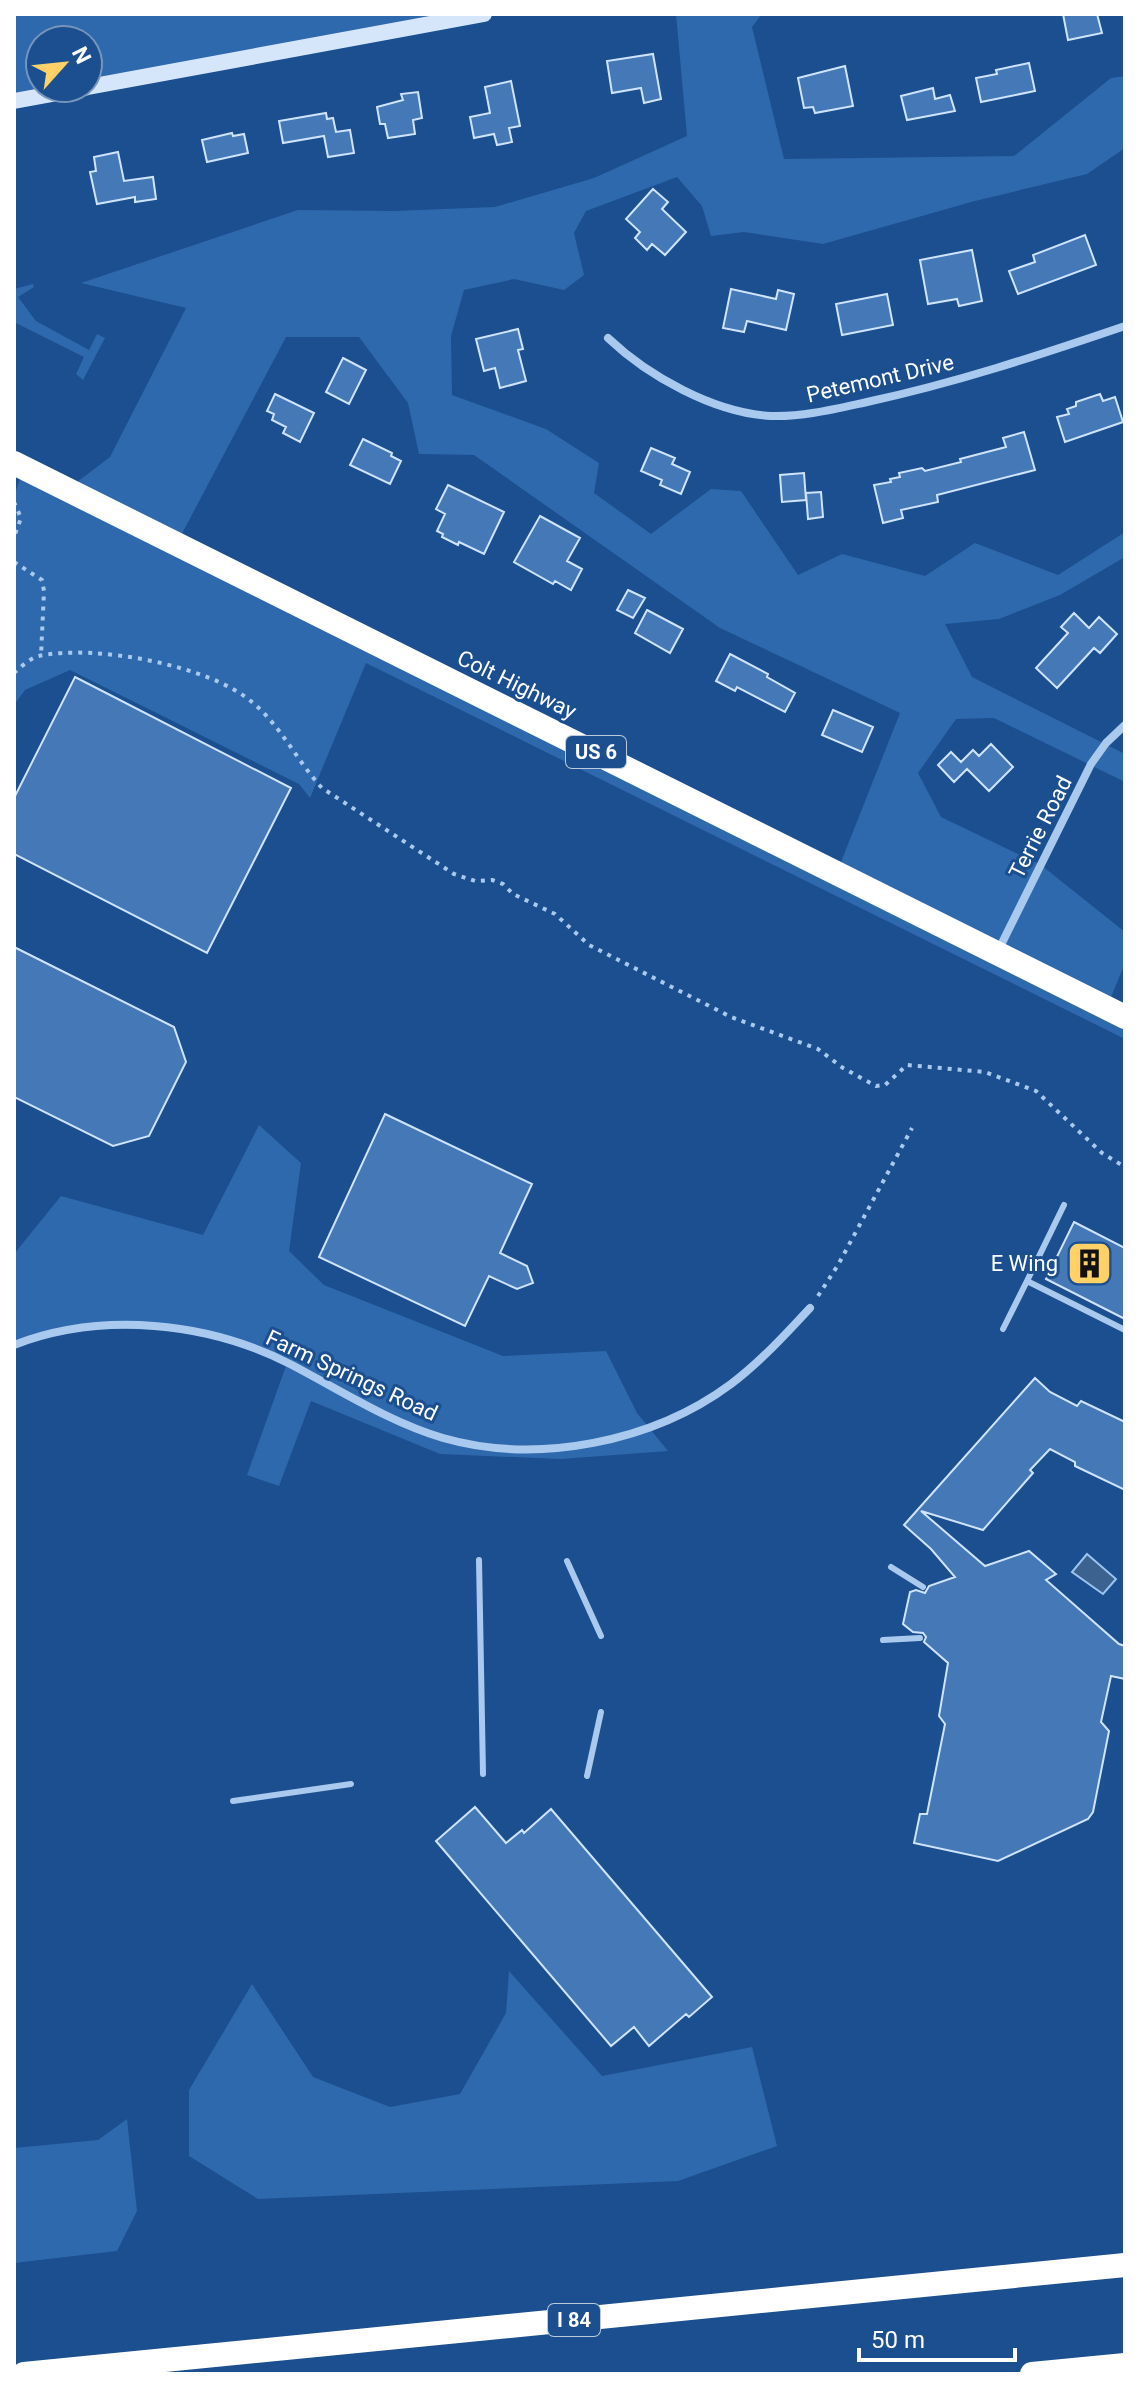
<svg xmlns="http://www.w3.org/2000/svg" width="1139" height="2388" viewBox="0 0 1139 2388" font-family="Roboto,sans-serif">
	<rect width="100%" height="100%" fill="#1b4f8f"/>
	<path fill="#2e69ad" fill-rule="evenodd" d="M14 14H484L88 87V40H40V88H85L14 101Z
		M676 14H762L752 27 784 159 1014 156 1111 78 1125 76V148L1087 174 975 201 823 244 744 232 711 236 702 206 677 177 586 211 574 233 584 275 564 290 514 279 464 290 451 336 452 395 546 429 599 463 594 493 651 534 711 489 741 491 798 575 842 554 925 576 975 543 1058 575 1125 532V557L1060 595 999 619 945 624 972 677 1125 754V782L994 718 956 719 918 773 941 817 1041 865 1125 932V963L1107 1007 1125 1017V1039L366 663 310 798 299 784 70 670 25 690 14 705V496L24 467 68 489 110 457 186 308 81 283 298 210 394 211 495 207 594 178 687 136ZM286 337H359L408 403 419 454 474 455 720 628 900 713 837 872 177 543Z
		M33 284 34 287 18 297 36 321 89 350 97 334 105 338 83 380 76 374 84 357 16 323 14 326V289Z
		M259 1125 301 1163 289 1251 324 1285 503 1356 606 1351 637 1413 668 1451 561 1459 440 1454 311 1401 279 1486 247 1475 287 1363 193 1331 95 1328 14 1345V1254L61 1196 203 1235Z
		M509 1971 602 2076 752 2047 777 2146 678 2181 258 2199 189 2156V2090L252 1984 313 2077 390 2107 460 2094 506 2013Z
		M127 2119 137 2211 117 2251 14 2263V2148L98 2140Z"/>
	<path fill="#3c6290" stroke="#9cc4f0" stroke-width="2" d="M1087 1554 1116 1579 1103 1594 1072 1572Z"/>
	<path fill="#4478b7" stroke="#cfe3fa" stroke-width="2" d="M1063 14H1097L1102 33 1068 40Z
		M653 54 661 99 644 103 641 88 612 93 607 61Z
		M1029 63 1035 91 981 102 976 78 997 74 996 70Z
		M845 66 853 106 815 113 813 107 804 108 798 78Z
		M511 81 520 126 509 128 512 142 497 145 494 134 474 138 470 117 490 113 485 87Z
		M933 88 935 99 950 95 955 111 907 120 901 96Z
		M418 92 422 118 413 120 415 134 388 138 385 124H380L377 107 403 100 401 94Z
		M326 113 327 119 333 118 336 132 350 130 354 153 328 157 324 136 283 143 279 121Z
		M232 133 233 136 244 134 248 153 207 162 202 140Z
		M118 152 124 181 153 177 156 199 135 202V197L97 204 90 172 96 171 94 157Z
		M653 189 668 202 662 209 686 232 665 255 652 244 647 250 635 238 640 232 626 219Z
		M1085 235 1096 265 1018 294 1009 271 1035 262 1033 255Z
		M972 250 982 301 959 306 957 299 928 304 920 260Z
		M731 289 776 299 778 290 794 294 786 330 747 321 744 332 723 328Z
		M887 294 893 325 842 335 836 304Z
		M518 329 523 349 518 350 526 381 500 388 495 368 484 371 476 339Z
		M343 358 366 370 349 404 326 392Z
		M275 394 314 413 300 442 283 433 286 427 272 420 274 414 267 411Z
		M1100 394 1103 401 1115 397 1123 422 1065 442 1057 417 1069 414 1067 409 1076 406V402Z
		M1024 432 1035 470 937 495 938 502 901 510 903 518 883 523 874 485 891 482 890 479 900 477 899 473 922 468 925 471 961 462 960 459 1006 447 1003 438Z
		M363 439 392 453 391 456 401 461 390 484 350 465Z
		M651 448 675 458 672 464 690 472 681 494 660 485 662 480 641 471Z
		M804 473 806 500 782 502 780 475Z
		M448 485 504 512 484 554 459 542 458 545 442 537 443 534 437 531 445 514 436 509Z
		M821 492 823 517 808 519 806 493Z
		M540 516 580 538 567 561 582 569 571 590 555 581 553 584 514 562Z
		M628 590 645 598 633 618 617 610Z
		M647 610 683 629 670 653 635 633Z
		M1074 613 1089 628 1099 617 1117 634 1100 653 1094 648 1057 688 1036 668 1068 633 1061 627Z
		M730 654 768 674 767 677 795 693 785 712 737 687 735 691 716 681Z
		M75 677 291 788 207 953 14 854V798Z
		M833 710 873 727 862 752 822 735Z
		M991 744 1013 767 989 791 967 769 954 782 938 765 951 752 961 762 973 750 979 756Z
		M14 947 174 1027 186 1062 149 1136 113 1146 14 1097Z
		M385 1114 532 1184 500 1253 527 1266 533 1283 517 1289 489 1276 465 1326 319 1257Z
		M1074 1222 1125 1248V1319L1046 1279Z
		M1035 1378 1050 1392 1077 1406 1081 1401 1125 1422V1490L1075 1466V1462L1050 1449 1030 1470 1033 1473 983 1530 921 1511 985 1566 1029 1551 1056 1574 1046 1580 1119 1644 1125 1646V1679L1111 1676 1101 1722 1109 1731 1093 1812 1088 1819 998 1861 914 1843 920 1814H927L945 1724 939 1716 948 1663 924 1642 926 1637 923 1633 913 1632 903 1624 910 1592 916 1590 925 1593 929 1586 955 1577 931 1549 904 1525Z
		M475 1807 506 1843 522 1830 524 1833 551 1809 712 1997 689 2017 686 2014 649 2046 634 2027 611 2046 436 1841Z"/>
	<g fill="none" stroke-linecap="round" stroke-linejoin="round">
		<path stroke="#a9c9ee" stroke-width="4" stroke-dasharray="4 6" stroke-linecap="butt" d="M14 502 21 518 14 537
			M14 562 42 580 44 591 41 656
			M14 673C21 667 30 658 39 656 94 644 209 665 252 702 281 726 297 761 322 788L454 874 475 881 492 880 503 884 513 894 555 914 589 945 731 1017 818 1049 843 1068 876 1086 885 1085 907 1065 985 1072 1036 1091 1102 1153 1125 1167
			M818 1296 838 1265 912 1128"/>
		<path stroke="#a9c9ee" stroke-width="6" d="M1027 1281 1064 1205
			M1003 1329 1027 1281 1125 1330
			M479 1560 483 1774
			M567 1561 601 1636
			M891 1567 923 1587
			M883 1640 920 1638
			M587 1776 601 1712
			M233 1801 351 1784"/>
		<path stroke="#a9c9ee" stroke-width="8" d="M608 338C648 376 714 413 771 416 803 417 835 409 867 402 955 383 1040 355 1125 326
			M998 951 1091 764 1106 743 1125 725
			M14 1345C102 1311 208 1322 290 1364 340 1390 389 1422 443 1438 538 1465 653 1442 731 1384 760 1362 785 1335 810 1308"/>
		<path stroke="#d6e6fa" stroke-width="16" d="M88 87 484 14
			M14 101 85 88"/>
		<path stroke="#fff" stroke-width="24" d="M14 463 1125 1017
			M24 2374 1125 2265
			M1032 2374 1125 2365"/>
	</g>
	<defs>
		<symbol id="building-square" viewBox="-11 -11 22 22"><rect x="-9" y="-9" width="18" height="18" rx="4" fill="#ffd166" stroke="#1b4f8f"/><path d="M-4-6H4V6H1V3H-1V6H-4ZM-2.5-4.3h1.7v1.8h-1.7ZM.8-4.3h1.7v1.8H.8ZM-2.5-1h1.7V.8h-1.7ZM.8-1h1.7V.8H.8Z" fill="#111"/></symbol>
	</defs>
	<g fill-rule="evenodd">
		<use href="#building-square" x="1064" y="1238" width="51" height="51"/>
	</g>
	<g text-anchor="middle" stroke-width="6" stroke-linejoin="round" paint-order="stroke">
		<g fill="#1b4f8f" stroke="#bbcadd" stroke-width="2">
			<rect x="566" y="736" width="60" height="32" rx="6"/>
			<rect x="548" y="2304" width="52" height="32" rx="6"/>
		</g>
		<g font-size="20" font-weight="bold" fill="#fff">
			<text x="596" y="759">US 6</text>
			<text x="574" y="2327">I 84</text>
		</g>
		<g font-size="22" fill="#fff" stroke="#1b4f8f">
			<text transform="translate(880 378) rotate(-13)" y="8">Petemont Drive</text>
			<text transform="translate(517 684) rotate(26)" y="8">Colt Highway</text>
			<text transform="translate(1040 827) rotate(-63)" y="8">Terrie Road</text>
			<text transform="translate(352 1375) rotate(25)" y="8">Farm Springs Road</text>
		</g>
		<g font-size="22" fill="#fff" stroke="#1b4f8f" text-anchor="end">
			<text x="1058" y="1271">E Wing</text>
		</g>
	</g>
	<rect width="1139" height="2388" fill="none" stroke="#ffffff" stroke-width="32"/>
	<g transform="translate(64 64) rotate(63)"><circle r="38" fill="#1b4f8f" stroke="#7695bc" stroke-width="2"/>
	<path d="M0-6L14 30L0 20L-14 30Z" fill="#ffd166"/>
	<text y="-12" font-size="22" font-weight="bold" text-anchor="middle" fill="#ffffff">N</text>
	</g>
	<path d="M859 2348v12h156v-12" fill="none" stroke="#ffffff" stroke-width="4"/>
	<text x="871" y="2348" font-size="24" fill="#ffffff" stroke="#1b4f8f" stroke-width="6" paint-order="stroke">50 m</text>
</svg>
